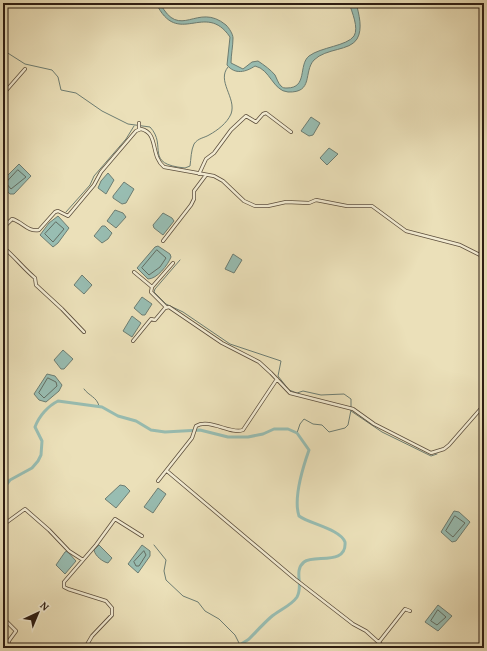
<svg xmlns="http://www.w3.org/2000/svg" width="487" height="651" viewBox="0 0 487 651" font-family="'Gentium Book Plus',serif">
	<rect width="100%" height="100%" fill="#ebe0b9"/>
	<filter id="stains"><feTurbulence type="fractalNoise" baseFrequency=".005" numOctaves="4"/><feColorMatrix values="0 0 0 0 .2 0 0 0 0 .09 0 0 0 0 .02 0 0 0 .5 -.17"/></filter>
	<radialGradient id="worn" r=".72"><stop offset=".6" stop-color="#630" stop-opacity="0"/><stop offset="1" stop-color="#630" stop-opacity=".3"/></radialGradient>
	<path fill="#98bdb2" stroke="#6d7d72" d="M156 3H160C180 42 197 1 226 25 229 28 233 34 233 38 233 46 231 55 231 63L243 69 252 62 258 61C264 65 271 70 275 75 277 79 278 83 281 86 283 88 284 88 287 88 308 88 298 65 309 56 321 47 347 46 354 36 359 28 352 12 349 3H356C359 14 363 29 357 39 350 51 326 48 314 60 303 72 314 93 288 92 273 91 270 69 255 66 246 72 235 75 227 65L230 37C205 0 178 49 156 3Z
		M311 117 320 123 313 135 309 136 301 131Z
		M329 148 338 154 327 165 320 158Z
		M19 164 31 176 14 194H10L3 188V180Z
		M108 173 114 180 106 194 98 188 101 181Z
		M124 182 134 189 126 203 122 204 113 198V196Z
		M115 210 123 213 126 217 116 228 107 221Z
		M163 213 172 218 174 221 163 235 154 228 153 225Z
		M58 216 69 228 58 243 53 247 40 235 49 223Z
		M102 226H105L112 233 108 239 102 243 94 236Z
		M158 246 170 254 171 257C168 265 157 279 148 279L137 268 155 247Z
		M233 254 242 260 234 273 225 269Z
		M82 275 92 285 84 294 74 285Z
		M142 297 152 304 145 315H142L134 308Z
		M132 316 141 323 132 337 123 331Z
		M63 350 73 359 64 369H61L54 360Z
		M47 374 55 376 62 385 59 391 46 402 39 400 34 394Z
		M120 485 125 486 130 491 116 508 105 499Z
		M158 488 166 494 153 513 144 507Z
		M454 511 459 512 470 522 456 541 452 542 441 532Z
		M99 545 112 558 108 563C103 562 95 556 94 550Z
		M142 545 150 551V556L138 573 128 564Z
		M67 551 76 561 65 574 56 565 65 552Z
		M438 605 452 616 438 631 425 622Z"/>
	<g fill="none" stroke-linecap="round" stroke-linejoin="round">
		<path stroke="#626d62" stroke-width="1" d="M18 170 26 177 11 189 6 183Z
			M56 222 64 229 53 242 45 234Z
			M157 250 166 258 160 267 149 275 142 268Z
			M48 378 56 382 57 386 44 398 39 393Z
			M455 516 465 523 453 537 446 531Z
			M144 551 146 555 139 566H136L134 562Z
			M438 610 446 617 437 625 431 621Z"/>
		<path stroke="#6d7d72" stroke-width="1" d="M3 50 25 64 52 70 58 77 61 90 76 93 102 111 128 124 150 127C168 146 143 164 185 168L190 166C191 159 191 150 194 144 198 138 204 138 209 135 218 130 227 123 231 114 237 98 216 81 228 67
			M66 212 90 185 94 176 126 139 134 126
			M180 260 155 289 154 292 166 304 183 312 230 344 281 361 278 376 289 390 297 393 303 391 321 395 344 394 351 399V407
			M84 389C89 396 97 397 99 406
			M351 411 382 432 431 456 437 454
			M297 433 300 424 304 419 313 424 322 425 329 432 345 428 348 425 351 410
			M154 545 166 560 164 571 166 580 183 596 198 602 205 611 219 619 235 635 240 645"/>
		<path stroke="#98bdb2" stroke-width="3" d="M3 489 10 480 32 468 38 461 41 455 42 441 35 427C39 416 48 406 58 401L102 407 118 416 136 421 151 430 165 432 200 430 228 437H248L263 434 274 429H288L297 433 309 450C303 467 293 498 299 516 310 524 340 529 345 542 347 566 314 554 304 562 293 571 304 585 297 597 291 606 279 610 271 617 263 624 256 632 249 639 245 642 240 644 237 648"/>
		<defs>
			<path id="minor" d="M4 93 25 69
				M139 129V123
				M199 174 206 159 214 153 231 130 246 116 256 122 263 114 266 113 291 132
				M4 227 12 219C23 222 27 232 39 230L55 212 58 211 68 216 94 185 101 172 136 131 141 129C159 133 150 156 164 167L214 176 223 181 244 201 255 206H268L286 202 309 203 316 200 347 206H372L406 231 460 245 484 257
				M163 241 191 205 194 199V191L206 175
				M3 247C15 257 23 268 35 278L36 285 62 309 84 332
				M134 272 152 287
				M166 307 151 292 152 287 173 263
				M133 341 151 319 155 320 165 308 169 307 222 343 259 362 271 373 290 393 353 409 374 424 431 453 444 449 449 445 484 405
				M167 471 295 579 353 624 366 631 385 648
				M158 481 192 438 196 426C210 418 231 435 243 430L277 379
				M3 525 25 509 49 530 69 551 83 560
				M3 618 16 631 8 642 12 648
				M379 642 405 609 410 611
				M85 648 92 636 112 615V608L106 601 68 589 64 587V582L96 545 115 519 142 536"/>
		</defs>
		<use href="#minor" stroke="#5c4e3c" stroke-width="4"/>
		<use href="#minor" stroke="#f2ebd2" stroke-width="2.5"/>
	</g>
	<rect width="487" height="651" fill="none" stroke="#ebe0b9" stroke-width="16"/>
	<rect x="4" y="4" width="479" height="643" fill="none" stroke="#2d1d13" stroke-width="2"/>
	<rect x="8" y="8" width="471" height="635" fill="none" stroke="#2d1d13"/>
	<g transform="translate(38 613) rotate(44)" stroke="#f2ebd2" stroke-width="3" paint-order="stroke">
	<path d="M0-3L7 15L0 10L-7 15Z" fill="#2d1d13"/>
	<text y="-6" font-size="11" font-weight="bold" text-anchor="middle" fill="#2d1d13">N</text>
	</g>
	<rect width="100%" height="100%" filter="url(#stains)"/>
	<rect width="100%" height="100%" fill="url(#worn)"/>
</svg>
